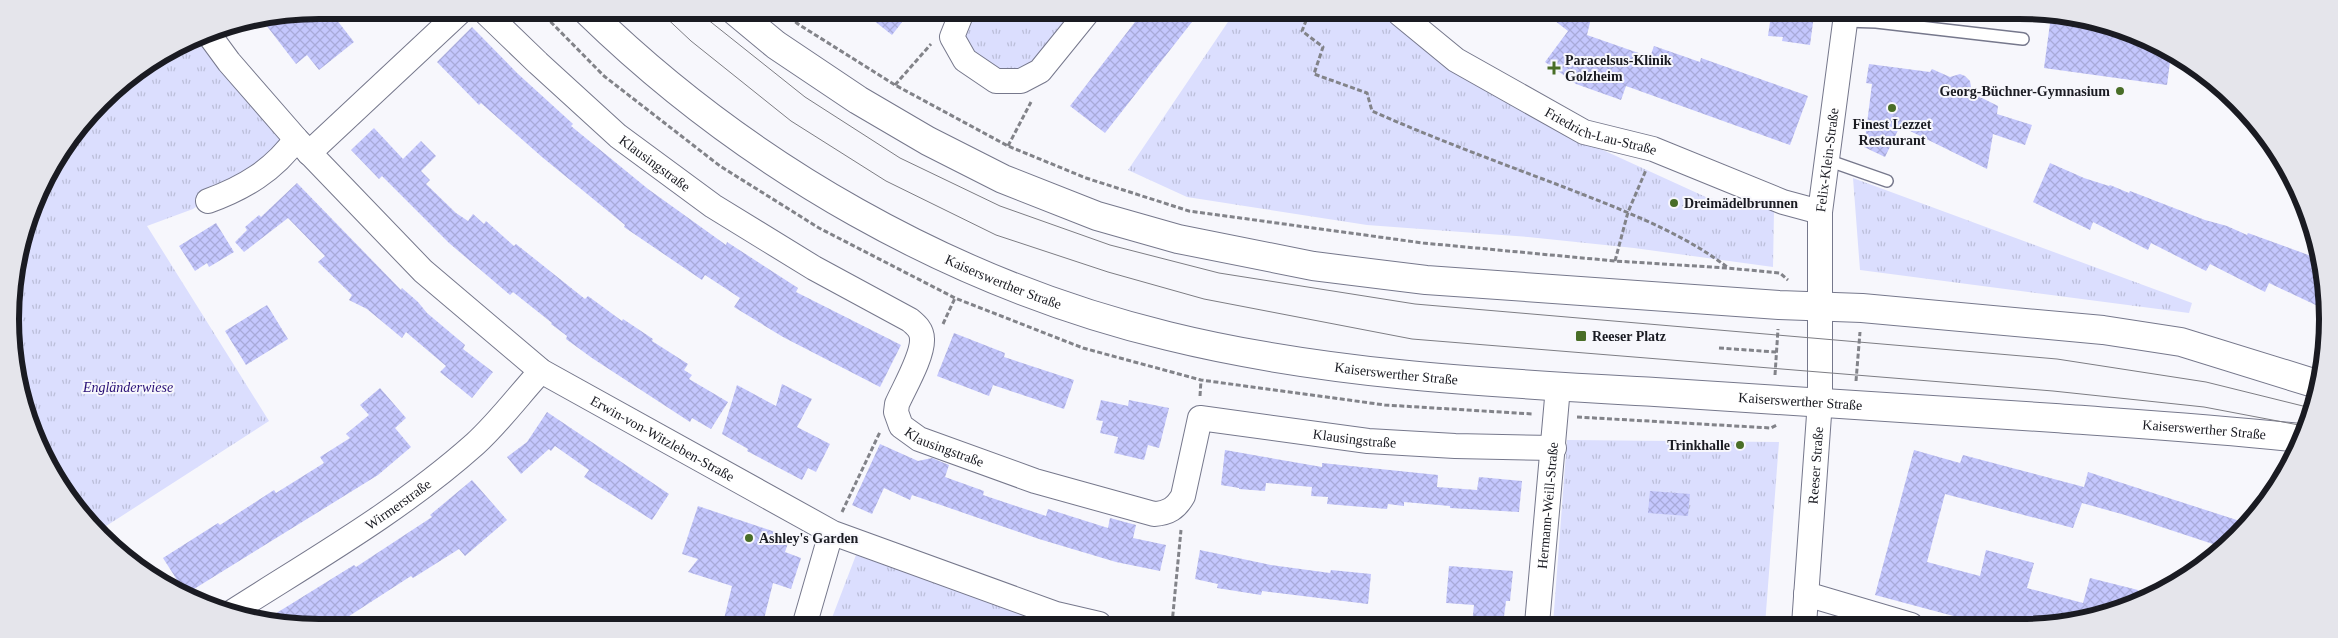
<svg xmlns="http://www.w3.org/2000/svg" width="2338" height="638" viewBox="0 0 2338 638" font-family="'Times New Roman',serif">
	<defs>
		<pattern id="grass-tufts" width="24" height="20" patternUnits="userSpaceOnUse" patternTransform="scale(1.25)"><rect width="24" height="20" fill="#dbdefe"/><path d="M3 7l-1-3M5 7V3M7 7l1-3M15 17l-1-3M17 17v-4M19 17l1-3" fill="none" stroke="#bbbed9"/></pattern>
		<pattern id="building-cross-hatch" width="8" height="8" patternUnits="userSpaceOnUse" patternTransform="scale(1.25)"><rect width="8" height="8" fill="#c4c7fd"/><path d="M0 0l8 8M0 8l8-8" fill="none" stroke="#a8aad9"/></pattern>
	</defs>
	<rect width="100%" height="100%" fill="#f7f7fc"/>
	<path fill="url(#grass-tufts)" d="M976 12 1079 13 1037 67 1008 75 986 66 963 42 965 27Z
		M1234 13 1389 14 1581 140 1708 198 1774 211 1773 267 1634 248 1528 237 1367 225 1187 197 1128 170Z
		M201 33 283 140 272 161 216 193 193 209 147 226 269 421 100 530 74 507 21 399 11 299 42 183 115 87Z
		M1853 178 2192 303 2189 313 1860 270Z
		M1567 440 1779 442 1765 625 1553 624Z
		M856 555 1025 614 1033 624 830 623Z"/>
	<path fill="url(#building-cross-hatch)" d="M319 10H329L354 42 319 70 307 55 296 64 263 21Z
		M863 12H910L892 35Z
		M1142 13H1199L1105 133 1070 106Z
		M1546 14H1592L1587 35 1650 57 1654 46 1700 62 1701 58 1808 96 1790 145 1626 86 1621 100 1576 84 1545 62 1568 31Z
		M1771 15H1814L1810 45 1782 41 1783 37 1768 36Z
		M2051 16H2079L2087 19 2086 24 2105 27 2171 54 2167 85 2044 68Z
		M472 27 517 73 573 124 571 126 648 189 726 245 727 242 798 288 796 292 901 345 880 387 783 337 734 307 740 298 705 275 702 280 624 227 625 225 542 157 481 103 479 105 437 62Z
		M1869 64 1930 72 1932 69 1950 77 1960 74 1965 76 1970 81 1972 93 1998 106 1997 114 2032 125 2025 145 1993 134 1987 169 1900 126 1885 157 1864 147 1872 84 1866 83Z
		M374 128 403 159 421 141 436 156 421 171 430 180 426 184 456 213 468 221 473 214 484 224 486 221 514 246 516 244 585 299 588 296 622 321 623 319 653 339 652 341 688 364 684 370 692 375 689 379 728 402 711 429 692 418 690 422 592 358 566 339 567 336 551 324 552 323 513 292 510 295 449 243 382 176 379 179 351 150Z
		M2050 163 2084 178 2109 186 2110 185 2129 193 2130 191 2205 220 2227 226 2247 235 2248 233 2322 260V308L2269 283 2265 292 2210 264 2206 271 2151 243 2148 250 2093 222 2090 230 2033 202Z
		M297 183 401 290 402 288 418 302 427 313 465 345 463 349 493 372 472 398 440 372 446 366 406 332 402 338 367 309 349 300 352 295 318 262 325 256 288 218 244 252 235 242 247 230 245 227 259 215 261 217Z
		M216 223 234 252 209 267 207 263 195 271 179 246Z
		M267 305 288 339 246 365 225 331Z
		M954 333 1005 353 1004 357 1074 380 1064 409 993 385 989 396 937 376Z
		M782 384 812 399 797 427 830 444 816 472 808 468 802 480 747 451 748 449 722 434 737 385 776 406Z
		M380 388 406 418 395 428 411 447 378 475 186 594 163 558 218 523 220 525 274 490 276 493 324 463 320 457 350 438 346 434 369 415 360 405Z
		M1101 400 1128 406 1129 400 1169 408 1159 448 1148 445 1144 460 1114 453 1118 437 1100 433 1103 421 1096 420Z
		M547 412 669 494 652 520 584 477 589 470 555 446 551 451 549 449 521 474 507 457 527 442Z
		M880 444 918 461 932 458 949 465 945 477 984 491 983 495 1046 516 1048 509 1108 528 1110 518 1136 525 1133 538 1166 545 1160 571 1116 562 1039 539 912 495 910 500 884 488 872 514 852 505Z
		M1225 450 1322 467V463L1438 475 1437 487 1477 490 1479 477 1522 481 1519 512 1450 508V506L1404 502V506L1388 504 1387 509 1327 504 1328 497 1311 496 1312 487 1266 483 1265 491 1239 489V488L1221 485Z
		M1914 450 1960 463 1963 455 2084 487 2088 472 2246 523 2225 548 2125 515 2082 503 2073 528 1945 494 1927 562 1980 576 1986 550 2034 563 2027 588 2083 603 2090 578 2138 590 2134 605 2059 625H2027L2007 620 2005 625H1987L1875 595Z
		M472 480 507 520 465 556 459 549 413 578 411 576 340 622H262L354 565 356 567 432 517 430 515Z
		M1650 491 1690 494 1688 516 1648 513Z
		M698 506 790 537 785 552 801 558 791 589 773 583 763 623H723L732 586 688 572 698 559 682 554Z
		M1200 550 1271 565 1330 573 1331 570 1371 574 1368 604 1262 591 1261 595 1217 588 1218 584 1195 579Z
		M1449 566 1513 571 1510 601H1506L1503 624H1472L1474 605 1446 603Z"/>
	<g fill="none" stroke-linecap="round" stroke-linejoin="round">
		<defs>
			<path id="service" d="M1845 21 1876 22 2023 39
				M1827 160 1887 181"/>
			<g id="minor">
				<path id="s1" d="M484 11 538 63 618 136 713 206 814 268 910 320C916 325 922 330 922 339 923 356 904 388 897 404L896 412 901 426 919 439 1035 481 1154 514C1169 513 1176 508 1183 496L1200 418 1368 441 1455 446 1554 448"/>
				<path d="M962 12 952 37 965 60 996 81H1021L1040 71 1087 13"/>
				<path id="s2" d="M1400 14 1456 60 1584 132 1653 149 1783 202 1820 212"/>
				<path id="s3" d="M207 32 229 62 296 139 423 271 541 371 833 533 1056 614 1099 624"/>
				<path d="M309 153 462 10"/>
				<path d="M208 201C244 188 274 170 296 139"/>
				<path d="M1806 594 1911 625"/>
				<path id="s4" d="M232 612C315 559 401 510 475 444 499 422 519 395 541 371"/>
				<path d="M805 623 831 533"/>
				<path id="s5" d="M1537 624 1558 387"/>
				<path id="s6" d="M1804 625 1820 401V212L1846 15"/>
			</g>
			<g id="tertiary">
				<path id="s7" d="M587 11C746 166 952 284 1168 336 1326 375 1493 383 1655 392 1789 400 1922 409 2055 418 2137 424 2218 429 2300 438"/>
				<path d="M735 11 776 45 858 100 928 141 1003 179 1097 216 1178 239 1313 266 1426 280 1779 305 1862 308 2103 330 2181 342 2320 385"/>
			</g>
		</defs>
		<use href="#service" stroke="#76788c" stroke-width="14"/>
		<use href="#minor" stroke="#76788c" stroke-width="26"/>
		<use href="#tertiary" stroke="#76788c" stroke-width="30"/>
		<path stroke="#828389" stroke-width="3" stroke-dasharray="5 2.5" stroke-linecap="butt" d="M540 11 604 76 720 166 819 228 955 298 1083 348 1201 380 1385 405 1533 414
			M784 12 798 24 895 85 1008 146 1086 178 1189 211 1423 243 1615 261 1727 268 1780 273 1788 280
			M1309 13 1302 31 1323 47 1314 74 1367 93 1372 111C1433 138 1495 161 1556 184 1612 206 1679 230 1727 267
			M895 85 931 44
			M1008 146 1031 102
			M1615 261 1628 212 1646 170
			M943 324 955 298
			M1719 348 1776 352
			M1775 375 1778 329
			M1856 381 1860 332
			M1200 396 1201 380
			M1577 417 1771 428 1777 425
			M842 512 880 432
			M1172 624 1181 530"/>
		<use href="#service" stroke="#fff" stroke-width="11"/>
		<use href="#minor" stroke="#fff" stroke-width="24"/>
		<use href="#tertiary" stroke="#fff" stroke-width="28"/>
		<path stroke="#7d7d83" stroke-width="1" d="M659 11 691 41 791 121 886 181 996 235 1108 272 1204 299 1412 339 2053 391 2204 407 2304 426
			M697 11 805 97 900 158 1000 206 1110 245 1219 273 1415 304 2057 359 2206 382 2311 408"/>
	</g>
	<g fill="#496e27" stroke="#f7f7fc" stroke-width="2">
		<path d="M1551.5 60.5h5v5h5v5h-5v5h-5v-5h-5v-5h5z"/>
		<circle cx="2120" cy="91" r="5"/>
		<circle cx="1892" cy="108" r="5"/>
		<circle cx="1674" cy="203" r="5"/>
		<rect x="1575" y="330" width="12" height="12" rx="2.5"/>
		<circle cx="1740" cy="445" r="5"/>
		<circle cx="749" cy="538" r="5"/>
	</g>
	<g text-anchor="middle" stroke-width="4" stroke-linejoin="round" paint-order="stroke">
		<g font-size="14" font-weight="bold" fill="#1a1b22" stroke="#f7f7fc" text-anchor="start">
			<text x="1565" y="65">Paracelsus-Klinik<tspan x="1565" dy="16">Golzheim</tspan></text>
			<text x="2110" y="96" text-anchor="end">Georg-Büchner-Gymnasium</text>
			<text x="1892" y="129" text-anchor="middle">Finest Lezzet<tspan x="1892" dy="16">Restaurant</tspan></text>
			<text x="1684" y="208">Dreimädelbrunnen</text>
			<text x="1592" y="341">Reeser Platz</text>
			<text x="1730" y="450" text-anchor="end">Trinkhalle</text>
			<text x="759" y="543">Ashley's Garden</text>
		</g>
		<g font-size="14" fill="#1a1b22" stroke="#f7f7fc">
			<text dy="5" stroke="none"><textPath href="#s2" startOffset="235">Friedrich-Lau-Straße</textPath></text>
			<text dy="5" stroke="none"><textPath href="#s6" startOffset="466">Felix-Klein-Straße</textPath></text>
			<text dy="5" stroke="none"><textPath href="#s1" startOffset="229">Klausingstraße</textPath></text>
			<text dy="5" stroke="none"><textPath href="#s7" startOffset="500">Kaiserswerther Straße</textPath></text>
			<text dy="5" stroke="none"><textPath href="#s7" startOffset="905">Kaiserswerther Straße</textPath></text>
			<text dy="5" stroke="none"><textPath href="#s7" startOffset="1310">Kaiserswerther Straße</textPath></text>
			<text dy="5" stroke="none"><textPath href="#s7" startOffset="1715">Kaiserswerther Straße</textPath></text>
			<text dy="5" stroke="none"><textPath href="#s3" startOffset="616">Erwin-von-Witzleben-Straße</textPath></text>
			<text dy="5" stroke="none"><textPath href="#s1" startOffset="1186">Klausingstraße</textPath></text>
			<text dy="5" stroke="none"><textPath href="#s1" startOffset="694">Klausingstraße</textPath></text>
			<text dy="5" stroke="none"><textPath href="#s6" startOffset="160">Reeser Straße</textPath></text>
			<text dy="5" stroke="none"><textPath href="#s4" startOffset="198">Wirmerstraße</textPath></text>
			<text dy="5" stroke="none"><textPath href="#s5" startOffset="119">Hermann-Weill-Straße</textPath></text>
		</g>
		<g font-size="14" font-style="italic" fill="#280f76" stroke="#f7f7fc">
			<text x="128" y="392">Engländerwiese</text>
		</g>
	</g>
	<path d="M0 0H2338V638H0ZM319 19H2019A300 300 0 0 1 2319 319V319A300 300 0 0 1 2019 619H319A300 300 0 0 1 19 319V319A300 300 0 0 1 319 19Z" fill="#e5e5eb" fill-rule="evenodd"/>
	<path fill="none" stroke="#1a1b22" stroke-width="6" d="M319 19H2019A300 300 0 0 1 2319 319V319A300 300 0 0 1 2019 619H319A300 300 0 0 1 19 319V319A300 300 0 0 1 319 19Z"/>
</svg>
